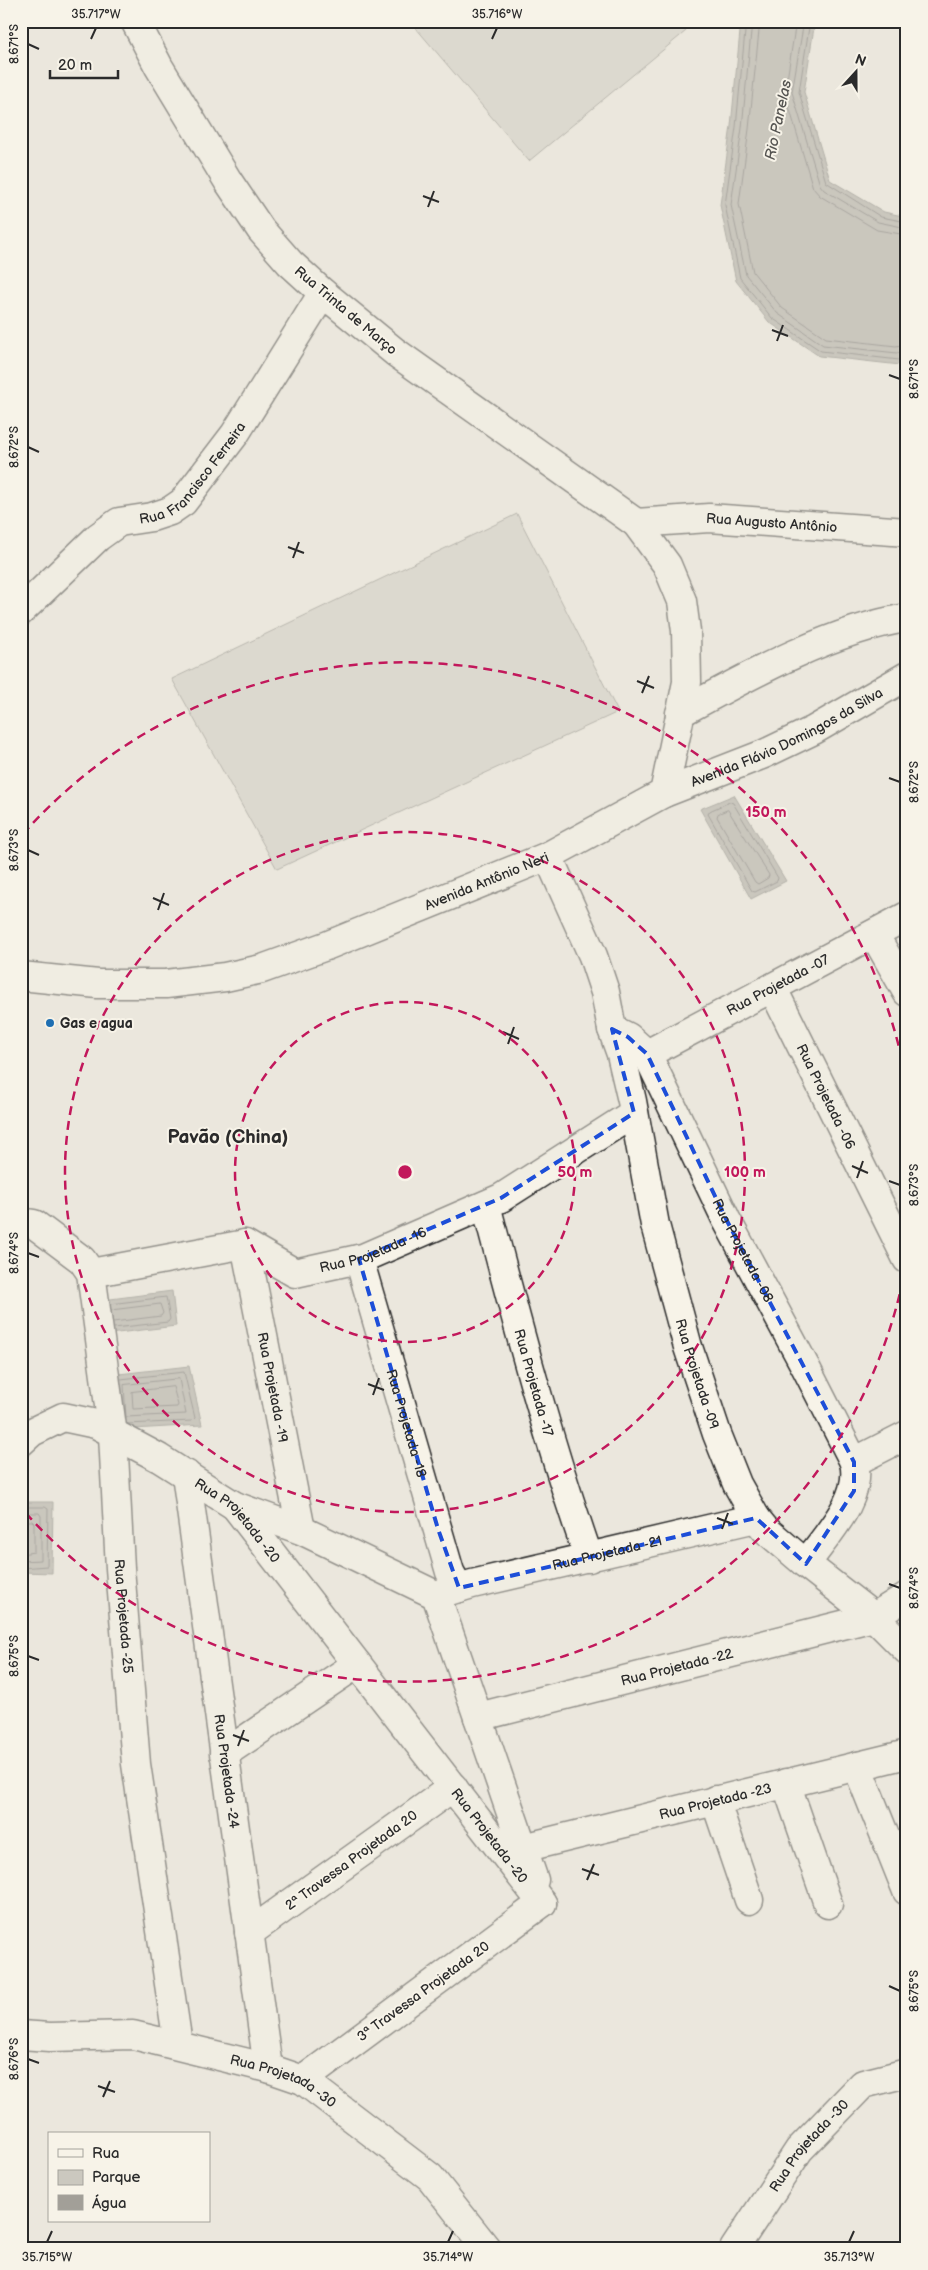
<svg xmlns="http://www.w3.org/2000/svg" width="928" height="2270" viewBox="0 0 928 2270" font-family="'Balsamiq Sans',sans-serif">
	<rect width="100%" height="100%" fill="#ebe7dd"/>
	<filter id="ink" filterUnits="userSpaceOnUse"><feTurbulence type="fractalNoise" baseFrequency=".02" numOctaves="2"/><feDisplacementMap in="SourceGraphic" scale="10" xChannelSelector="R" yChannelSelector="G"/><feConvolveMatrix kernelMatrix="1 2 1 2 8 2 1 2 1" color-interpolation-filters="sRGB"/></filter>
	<g filter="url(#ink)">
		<path fill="#cbc8bf" stroke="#7b7a75" d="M410 21H677L686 31 529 161Z
			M517 514 618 712 277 869 172 679Z"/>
		<path fill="#a29f98" stroke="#72716c" d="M741 21H815L804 92 830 180 884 212 907 217V361L900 365 819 356 769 322 736 281 720 205 731 126Z
			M734 795 786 881 751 899 700 809Z
			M172 1291 176 1326 101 1335 95 1301Z
			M189 1366 202 1425 116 1430 110 1375Z
			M21 1502H53L52 1573 21 1572Z"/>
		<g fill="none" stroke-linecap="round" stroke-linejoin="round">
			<path stroke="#5b5957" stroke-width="1" d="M746 21 736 127 725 205 740 278 772 318 821 351 899 360 907 357
				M752 21 742 128 731 205 746 275 777 313 823 345 897 353 907 351
				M760 21 749 129 739 204 753 272 782 308 826 338 896 346 907 344
				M796 21 785 93 813 188 820 196 877 230 907 235
				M804 21 792 92 820 185 824 190 878 222 907 228
				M810 21 799 92 826 182 881 217 907 222
				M730 802 733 803 778 878 777 881 755 892 752 891 708 814 710 811Z
				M728 810 769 875 768 878 758 884 755 882 717 817 718 814Z
				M110 1304 166 1297 170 1319 168 1322 114 1328
				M111 1310 160 1304 163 1313 161 1316 113 1322
				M121 1379 184 1372 195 1418 192 1421 127 1424
				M179 1379 186 1414 126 1417 124 1385Z
				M173 1387 178 1405 177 1407 133 1409 132 1392Z
				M21 1507H45L48 1509 47 1566 21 1568
				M21 1513H39L41 1516V1560L21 1561
				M21 1521H32L34 1523V1552L21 1554"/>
			<defs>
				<g id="minor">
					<path id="s1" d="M636 523 709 518 907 532"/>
					<path id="s2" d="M21 611 98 537 119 522 152 517 170 511 183 502 235 434 323 293"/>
					<path d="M680 713C746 677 832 629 907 618"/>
					<path id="s3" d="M664 793 764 754 814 730 907 676"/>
					<path id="s4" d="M548 856 593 956 605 992 612 1029 621 1054 632 1101 655 1225 688 1347 717 1434 737 1484 756 1518 765 1529 806 1564 874 1617 907 1650"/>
					<path d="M874 934 907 992"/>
					<path id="s5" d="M773 989 907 1259"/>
					<path id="s6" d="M612 1029 628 1037 647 1054 726 1219 806 1368 854 1462"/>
					<path id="s7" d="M647 1054 907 916"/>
					<path id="s8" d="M486 1205C517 1323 548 1442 589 1558"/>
					<path id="s9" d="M21 1222 34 1224 82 1260 91 1273 113 1435 120 1568 136 1764 178 2044"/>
					<path id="s10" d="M245 1244 301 1530"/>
					<path id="s11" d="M359 1259 450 1572 459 1588"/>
					<path id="s12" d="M91 1273 245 1244 295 1273 363 1258 501 1198 634 1113"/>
					<path id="s13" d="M21 1442 32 1432 63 1417 96 1424 159 1458 235 1506 542 1903"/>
					<path id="s14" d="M186 1474 268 2068"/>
					<path d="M235 1506 301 1530 436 1595 534 1880"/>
					<path d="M806 1564C825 1536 863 1499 854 1462L907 1435"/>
					<path id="s15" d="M442 1593 472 1584 756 1518"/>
					<path id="s16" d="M478 1717 874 1617 907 1596"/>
					<path d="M224 1754 357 1664"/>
					<path d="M857 1766 907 1891"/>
					<path d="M786 1783 828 1904"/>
					<path d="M715 1800 749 1900"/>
					<path id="s17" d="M523 1848 907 1754"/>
					<path d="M249 1933 453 1787"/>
					<path id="s18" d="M21 2035 50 2037 133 2035 268 2068 303 2080 430 2177 487 2249"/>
					<path d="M303 2080 542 1903"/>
					<path id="s19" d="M734 2249 799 2150 863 2084 907 2073"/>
				</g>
				<g id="tertiary">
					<path id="s20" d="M21 976 98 984H166L225 977 262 969 326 946 548 856 664 793 687 682 686 631 682 601 667 565 636 523 395 352 323 293 290 263 261 230 228 181 159 67 135 21"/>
				</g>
			</defs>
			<use href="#minor" stroke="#2b2b2b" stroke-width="31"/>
			<use href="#tertiary" stroke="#2b2b2b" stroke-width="31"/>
			<use href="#minor" stroke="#f7f3e8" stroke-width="28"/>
			<use href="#tertiary" stroke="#f7f3e8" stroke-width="28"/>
		</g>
	</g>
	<path d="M0 0H928V2270H0ZM612 1029 628 1037 647 1054 726 1219 854 1462V1491L806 1564 756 1518 459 1588 438 1529 359 1259 501 1198 634 1113Z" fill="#ebe7dd" fill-opacity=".55" fill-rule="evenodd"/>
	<path fill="none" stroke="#1d4ed8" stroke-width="4" stroke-dasharray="10 6" stroke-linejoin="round" d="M612 1029 628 1037 647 1054 726 1219 854 1462V1491L806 1564 756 1518 459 1588 438 1529 359 1259 501 1198 634 1113Z"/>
	<path fill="none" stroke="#2b2b2b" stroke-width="2" d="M91 39 96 28M492 39 497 28M28 44 39 49M423 196 439 202M428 207 434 191M772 330 788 336M777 341 783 325M889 375 900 379M28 447 39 452M288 547 304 553M293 558 299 542M637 681 654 688M642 693 649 676M889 778 900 782M28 850 39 855M153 898 169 905M158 910 164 893M503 1032 519 1039M508 1044 514 1027M852 1166 868 1173M857 1178 863 1161M889 1181 900 1185M28 1253 39 1257M368 1384 384 1390M373 1395 379 1378M717 1518 733 1524M722 1529 728 1513M889 1584 900 1588M28 1656 39 1660M233 1735 249 1741M238 1746 244 1730M582 1869 599 1875M587 1880 594 1864M889 1986 900 1991M28 2059 39 2063M98 2086 115 2092M103 2097 110 2081M47 2242 52 2231M448 2242 453 2231M849 2242 854 2231"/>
	<g fill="none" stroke="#c2185b" stroke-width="2.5" stroke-dasharray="9 6">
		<circle cx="405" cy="1172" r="170"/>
		<circle cx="405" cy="1172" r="340"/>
		<path d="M906 1265A510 510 0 0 1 23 1510M23 834A510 510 0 0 1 906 1079"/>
	</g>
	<circle fill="#1f6fb2" stroke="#f7f3e8" stroke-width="2" cx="50" cy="1023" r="5"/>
	<g text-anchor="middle" stroke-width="4" stroke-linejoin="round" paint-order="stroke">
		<g font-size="14" fill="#2b2b2b" stroke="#f7f3e8">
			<text transform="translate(346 310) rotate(40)" y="5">Rua Trinta de Março</text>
			<text dy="5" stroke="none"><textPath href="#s2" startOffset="226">Rua Francisco Ferreira</textPath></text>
			<text dy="5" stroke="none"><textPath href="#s1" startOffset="136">Rua Augusto Antônio</textPath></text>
			<text dy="5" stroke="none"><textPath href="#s3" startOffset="135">Avenida Flávio Domingos da Silva</textPath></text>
			<text dy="5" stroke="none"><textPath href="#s20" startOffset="484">Avenida Antônio Neri</textPath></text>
			<text dy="5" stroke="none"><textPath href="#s7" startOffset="148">Rua Projetada -07</textPath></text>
			<text dy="5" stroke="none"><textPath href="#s5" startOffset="120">Rua Projetada -06</textPath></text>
			<text dy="5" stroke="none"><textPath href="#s12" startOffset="296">Rua Projetada -16</textPath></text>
			<text dy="5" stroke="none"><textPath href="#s6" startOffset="262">Rua Projetada -08</textPath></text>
			<text dy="5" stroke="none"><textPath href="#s4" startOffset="541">Rua Projetada -09</textPath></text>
			<text dy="5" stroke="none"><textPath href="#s8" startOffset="184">Rua Projetada -17</textPath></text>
			<text dy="5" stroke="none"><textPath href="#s10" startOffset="146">Rua Projetada -19</textPath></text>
			<text dy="5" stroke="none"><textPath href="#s11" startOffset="171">Rua Projetada -18</textPath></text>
			<text dy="5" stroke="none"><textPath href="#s13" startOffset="256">Rua Projetada -20</textPath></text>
			<text dy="5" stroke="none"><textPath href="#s15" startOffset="170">Rua Projetada -21</textPath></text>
			<text dy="5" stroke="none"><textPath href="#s9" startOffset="434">Rua Projetada -25</textPath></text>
			<text dy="5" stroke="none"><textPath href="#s16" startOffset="205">Rua Projetada -22</textPath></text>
			<text dy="5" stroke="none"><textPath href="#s14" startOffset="300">Rua Projetada -24</textPath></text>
			<text dy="5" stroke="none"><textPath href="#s17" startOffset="198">Rua Projetada -23</textPath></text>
			<text dy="5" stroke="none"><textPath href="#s13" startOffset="661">Rua Projetada -20</textPath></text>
			<text transform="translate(351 1860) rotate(-36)" y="5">2ª Travessa Projetada 20</text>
			<text transform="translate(423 1991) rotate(-36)" y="5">3ª Travessa Projetada 20</text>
			<text dy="5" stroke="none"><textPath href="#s18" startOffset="270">Rua Projetada -30</textPath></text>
			<text dy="5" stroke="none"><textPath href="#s19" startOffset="128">Rua Projetada -30</textPath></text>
		</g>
		<g font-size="14" font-weight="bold" fill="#2b2b2b" stroke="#f7f3e8" text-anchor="start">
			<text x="60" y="1028">Gas e agua</text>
		</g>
		<g font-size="15" font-style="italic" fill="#555451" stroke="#f7f3e8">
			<text transform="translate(778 120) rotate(-78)" y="5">Rio Panelas</text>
		</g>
		<g font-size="19" font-weight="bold" fill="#2b2b2b" stroke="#f7f3e8">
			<text x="228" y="1143">Pavão (China)</text>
		</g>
	</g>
	<circle cx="405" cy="1172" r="8" fill="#c2185b" stroke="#f7f3e8" stroke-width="2.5"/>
	<g font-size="15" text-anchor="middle" font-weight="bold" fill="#c2185b" stroke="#f7f3e8" stroke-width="4" stroke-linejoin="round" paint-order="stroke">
		<text x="766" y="817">150 m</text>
		<text x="575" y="1177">50 m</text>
		<text x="745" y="1177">100 m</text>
	</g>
	<rect width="928" height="2270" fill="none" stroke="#f7f3e8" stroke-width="55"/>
	<rect x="48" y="2132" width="162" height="90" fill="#f7f3e8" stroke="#a5a39c"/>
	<rect x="58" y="2149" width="25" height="8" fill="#f7f3e8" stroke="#a5a39c"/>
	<text x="92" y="2158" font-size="15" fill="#2b2b2b">Rua</text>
	<rect x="58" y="2170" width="25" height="15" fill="#cbc8bf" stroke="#a5a39c"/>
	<text x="92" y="2182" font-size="15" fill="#2b2b2b">Parque</text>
	<rect x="58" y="2195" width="25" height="15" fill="#a29f98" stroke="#a5a39c"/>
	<text x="92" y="2208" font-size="15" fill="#2b2b2b">Água</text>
	<g transform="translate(856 72) rotate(21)" stroke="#f7f3e8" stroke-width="4" paint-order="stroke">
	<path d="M0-4L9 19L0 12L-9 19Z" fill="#2b2b2b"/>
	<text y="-8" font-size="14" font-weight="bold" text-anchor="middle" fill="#2b2b2b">N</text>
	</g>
	<path d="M50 70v8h68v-8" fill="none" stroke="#2b2b2b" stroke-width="2.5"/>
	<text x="58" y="70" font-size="15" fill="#2b2b2b" stroke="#f7f3e8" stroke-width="4" paint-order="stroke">20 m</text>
	<rect x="28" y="28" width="872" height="2214" fill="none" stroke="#2b2b2b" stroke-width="2"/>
	<g font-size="12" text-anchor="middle" fill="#2b2b2b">
		<text x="96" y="18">35.717°W</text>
		<text x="497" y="18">35.716°W</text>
		<text transform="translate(14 44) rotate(-90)" y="4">8.671°S</text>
		<text transform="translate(914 379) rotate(-90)" y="4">8.671°S</text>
		<text transform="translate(14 447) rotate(-90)" y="4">8.672°S</text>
		<text transform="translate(914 782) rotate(-90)" y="4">8.672°S</text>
		<text transform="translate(14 850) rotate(-90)" y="4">8.673°S</text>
		<text transform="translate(914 1185) rotate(-90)" y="4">8.673°S</text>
		<text transform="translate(14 1253) rotate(-90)" y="4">8.674°S</text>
		<text transform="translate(914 1588) rotate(-90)" y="4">8.674°S</text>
		<text transform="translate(14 1656) rotate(-90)" y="4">8.675°S</text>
		<text transform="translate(914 1991) rotate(-90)" y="4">8.675°S</text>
		<text transform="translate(14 2059) rotate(-90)" y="4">8.676°S</text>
		<text x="47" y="2261">35.715°W</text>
		<text x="448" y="2261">35.714°W</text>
		<text x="849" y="2261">35.713°W</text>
	</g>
</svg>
